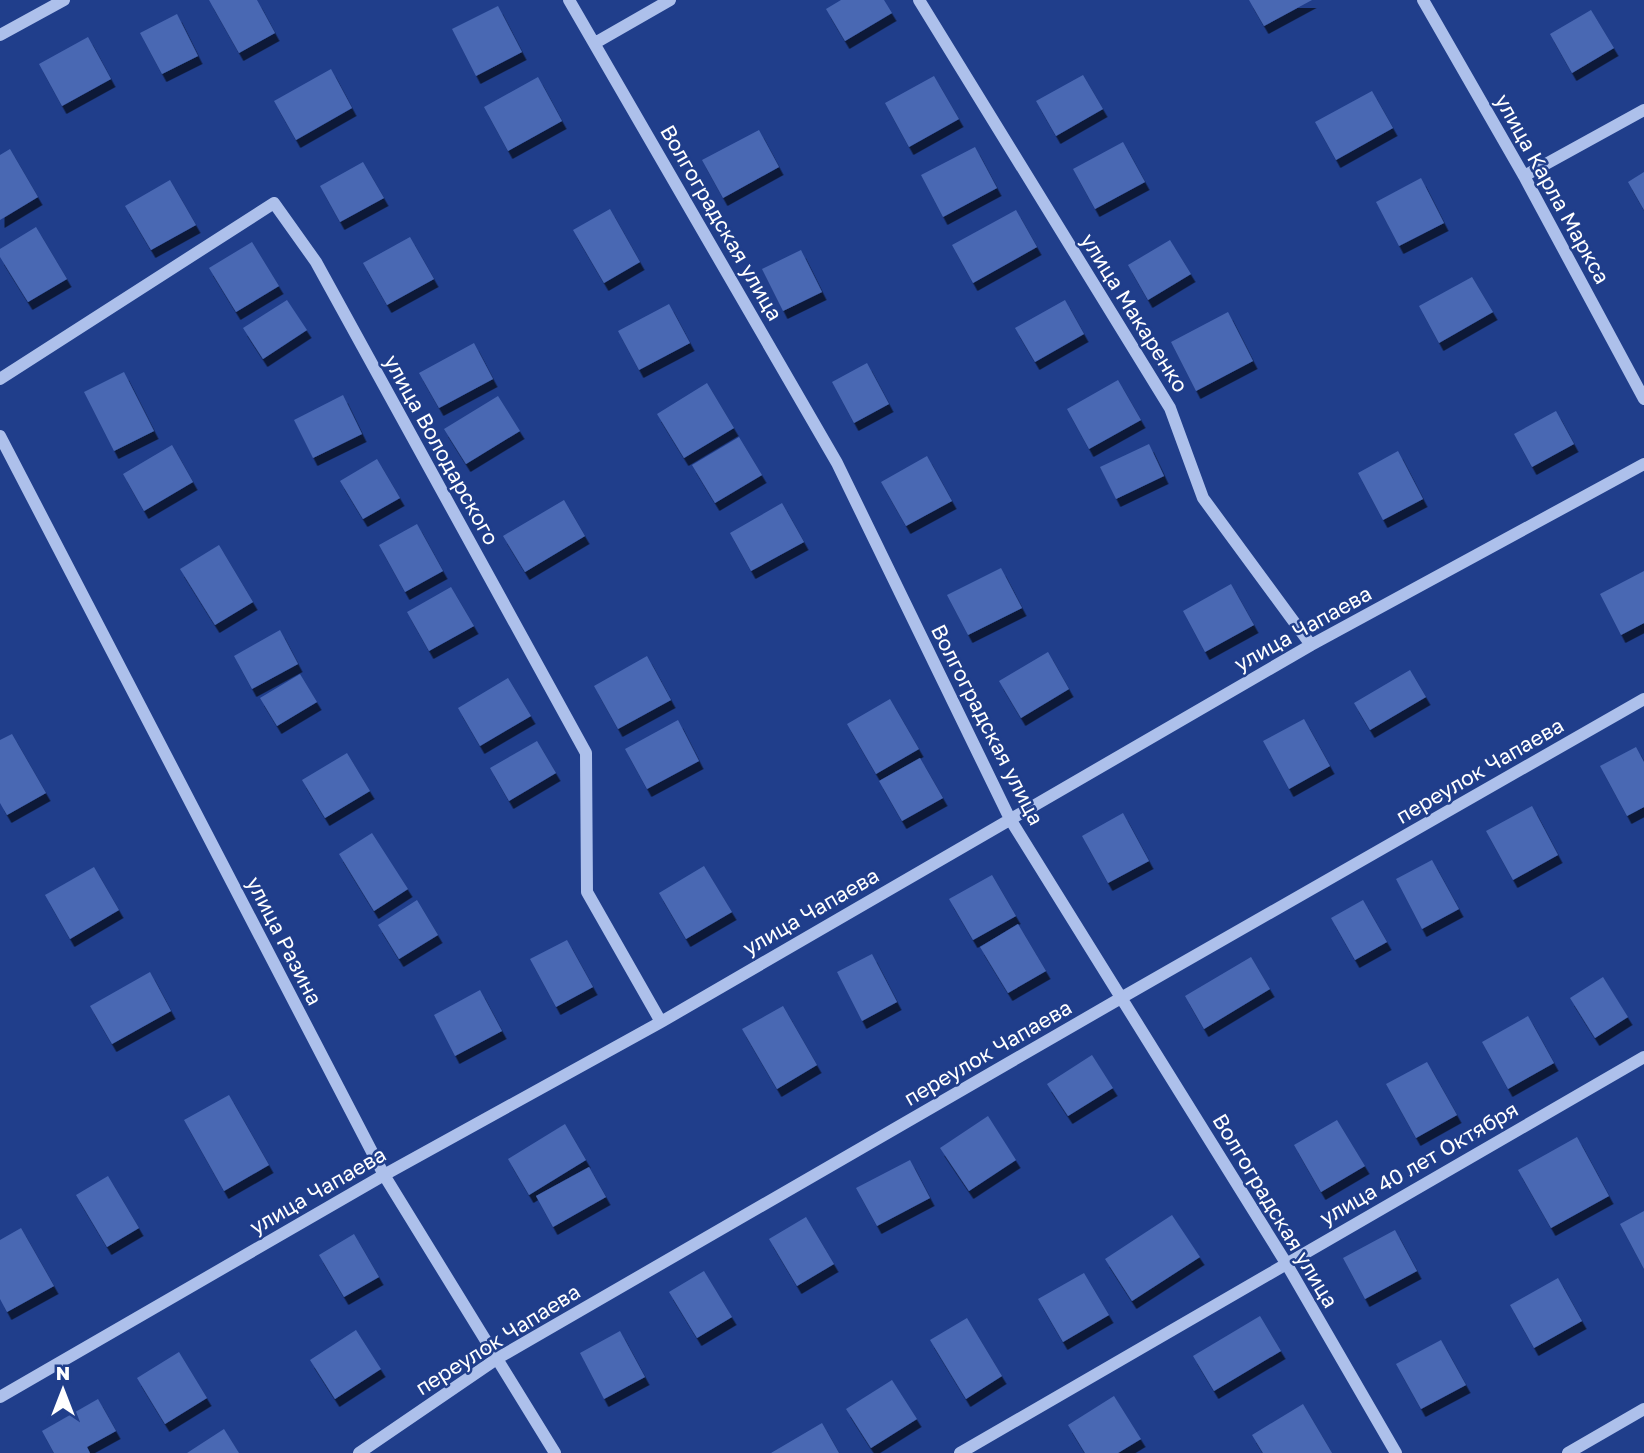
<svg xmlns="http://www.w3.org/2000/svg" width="1644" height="1453" viewBox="0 0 1644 1453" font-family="'Golos Text',sans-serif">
	<defs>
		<filter id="shadow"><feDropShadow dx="4.5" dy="8" stdDeviation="0" flood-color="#0009"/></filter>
	</defs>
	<rect width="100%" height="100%" fill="#203e8b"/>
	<path fill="#4968b3" filter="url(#shadow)" d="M209 0H257L275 33 239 53Z
		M841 0H884L892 13 845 41 826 9Z
		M1249 0H1312L1264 26Z
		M498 6 522 52 476 76 452 29Z
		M1591 10 1614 48 1572 73 1550 34Z
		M177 14 198 56 162 74 140 33Z
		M88 37 111 79 62 106 39 64Z
		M331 69 352 108 296 140 274 101Z
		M1083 75 1103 109 1056 136 1036 101Z
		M934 76 959 119 909 147 885 103Z
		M538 77 562 121 508 151 484 107Z
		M1372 91 1393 128 1336 160 1315 122Z
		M759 130 779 167 723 198 702 160Z
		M1123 142 1145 182 1095 209 1073 169Z
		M975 147 997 188 943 217 921 175Z
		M10 149 38 197 0 220V155Z
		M363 162 384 198 340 222 320 186Z
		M1644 172V210L1628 182Z
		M1421 178 1444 223 1399 246 1376 202Z
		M170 180 196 225 151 250 125 206Z
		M610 209 640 262 604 283 573 230Z
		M1016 210 1037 247 973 283 952 245Z
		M36 227 67 279 28 302 0 257V249Z
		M410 237 434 279 387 305 363 263Z
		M1170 240 1191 274 1148 300 1128 265Z
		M252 242 279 286 236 312 209 268Z
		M801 250 822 292 783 311 762 269Z
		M1472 277 1493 312 1439 343 1419 306Z
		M287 300 307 330 263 359 243 328Z
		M1065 300 1084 334 1035 362 1015 328Z
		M669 304 690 343 639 370 618 331Z
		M1228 312 1253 361 1196 391 1171 342Z
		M474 343 493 379 439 408 419 373Z
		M867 363 889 404 854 423 832 382Z
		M124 372 154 431 114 451 84 392Z
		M1118 380 1141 420 1089 449 1067 409Z
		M707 383 734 428 684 458 657 414Z
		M343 395 362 434 313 458 294 420Z
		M498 396 520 431 466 464 444 429Z
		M1556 411 1574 444 1532 467 1514 434Z
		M739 437 762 475 715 503 692 465Z
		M1149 444 1164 476 1116 499 1100 467Z
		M172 445 193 482 144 511 123 474Z
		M1398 451 1423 499 1383 520 1358 473Z
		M927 456 952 501 906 526 881 482Z
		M377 459 400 498 363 519 340 481Z
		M564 500 585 536 525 572 503 536Z
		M782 503 804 542 751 571 730 533Z
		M417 524 443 571 405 592 379 545Z
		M219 545 253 602 215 625 180 569Z
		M1001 568 1022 608 968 635 947 595Z
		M1644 571V623L1621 635 1600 594Z
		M1231 584 1254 625 1205 652 1183 611Z
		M451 587 474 626 429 651 407 612Z
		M280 630 298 664 252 689 234 656Z
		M1048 652 1069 689 1021 718 999 681Z
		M647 656 671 700 618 729 594 686Z
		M1410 670 1426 697 1370 730 1354 703Z
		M300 674 317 702 277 726 260 698Z
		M508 678 531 716 480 746 458 708Z
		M890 699 919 749 876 774 847 724Z
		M1304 719 1330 766 1289 789 1263 741Z
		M678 720 699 761 647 789 625 749Z
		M12 734 46 793 7 815 0 803V740Z
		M537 741 556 773 509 801 490 768Z
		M1636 747 1644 762V807L1627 816 1600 766Z
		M347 753 370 791 325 818 302 780Z
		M920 758 943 798 902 821 879 781Z
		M1532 806 1558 855 1513 880 1486 831Z
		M1123 813 1149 861 1108 883 1082 836Z
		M372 833 408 889 374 911 339 854Z
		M1432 860 1459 909 1422 929 1396 879Z
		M704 866 732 912 686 939 659 893Z
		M94 867 119 910 70 939 45 895Z
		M992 875 1016 916 973 940 949 899Z
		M417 900 438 935 399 959 378 925Z
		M1363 900 1387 942 1355 960 1331 918Z
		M1018 924 1046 971 1008 993 980 947Z
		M567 940 593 987 556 1007 530 959Z
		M872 954 897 1002 862 1021 837 972Z
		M1251 957 1270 989 1204 1029 1185 996Z
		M150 972 171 1011 112 1044 90 1006Z
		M1603 977 1628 1017 1595 1038 1570 998Z
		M480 990 502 1031 455 1056 434 1015Z
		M783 1006 817 1065 777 1089 742 1029Z
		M1528 1016 1554 1063 1508 1089 1482 1042Z
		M1092 1055 1113 1088 1068 1116 1047 1084Z
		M1427 1062 1457 1115 1416 1138 1386 1084Z
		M229 1095 269 1165 224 1191 184 1120Z
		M988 1116 1016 1160 969 1191 940 1148Z
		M1337 1120 1365 1166 1321 1192 1294 1145Z
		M565 1124 586 1160 529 1195 508 1159Z
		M1577 1137 1609 1196 1551 1228 1518 1170Z
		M910 1160 930 1198 877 1226 856 1188Z
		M589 1167 606 1197 553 1227 536 1196Z
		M108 1176 139 1228 107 1247 76 1195Z
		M1644 1211V1269L1620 1224Z
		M1172 1215 1200 1257 1132 1301 1105 1259Z
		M806 1217 834 1264 797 1286 769 1239Z
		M21 1228 54 1286 7 1312 0 1299V1240Z
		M1395 1230 1417 1271 1365 1299 1343 1258Z
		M354 1234 379 1277 344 1297 319 1255Z
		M704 1271 732 1317 697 1338 669 1292Z
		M1084 1273 1109 1315 1063 1342 1038 1299Z
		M1558 1278 1582 1321 1534 1348 1510 1305Z
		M1260 1316 1281 1351 1214 1391 1193 1356Z
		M967 1318 1002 1376 966 1399 930 1340Z
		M356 1330 381 1369 335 1399 310 1360Z
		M620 1331 645 1377 604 1399 580 1353Z
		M1441 1340 1466 1385 1421 1409 1396 1364Z
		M179 1352 207 1398 165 1424 137 1378Z
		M892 1380 917 1419 871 1448 846 1409Z
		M1114 1396 1141 1439 1118 1453H1085L1068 1425Z
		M98 1399 116 1431 87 1447 90 1453H54L42 1431Z
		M1303 1404 1332 1453H1263L1252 1435Z
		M822 1423 839 1453H771Z
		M224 1429 239 1453H187Z"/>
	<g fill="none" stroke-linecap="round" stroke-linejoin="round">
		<path stroke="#adc0eb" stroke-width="12" d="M569 0 837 463 1010 819 1286 1263 1396 1453
			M919 0 1170 408 1203 498 1311 645
			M1423 0 1524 176 1644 399
			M0 35 64 0
			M595 43 670 0
			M1524 176 1644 110
			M0 379 274 203 316 262 586 753 587 892 661 1022
			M0 436 384 1175 555 1453
			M0 1397 384 1175 661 1022 1311 645 1644 464
			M359 1453 498 1358 1121 998 1644 699
			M960 1453 1644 1057
			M1568 1453 1644 1409"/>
	</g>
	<g text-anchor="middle" stroke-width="5" stroke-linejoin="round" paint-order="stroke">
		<g font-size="21" fill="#fff" stroke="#203e8b">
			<text transform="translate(1552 189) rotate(61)" y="7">улица Карла Маркса</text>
			<text transform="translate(721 223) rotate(60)" y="7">Волгоградская улица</text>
			<text transform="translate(1134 313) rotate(58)" y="7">улица Макаренко</text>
			<text transform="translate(441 450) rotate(61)" y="7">улица Володарского</text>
			<text transform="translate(1303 629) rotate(-29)" y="7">улица Чапаева</text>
			<text transform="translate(987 725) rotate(63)" y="7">Волгоградская улица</text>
			<text transform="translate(1480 771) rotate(-30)" y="7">переулок Чапаева</text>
			<text transform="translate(811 912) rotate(-30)" y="7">улица Чапаева</text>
			<text transform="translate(284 941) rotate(63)" y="7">улица Разина</text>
			<text transform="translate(988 1053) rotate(-30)" y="7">переулок Чапаева</text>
			<text transform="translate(1419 1164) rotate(-30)" y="7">улица 40 лет Октября</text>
			<text transform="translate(318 1191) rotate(-30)" y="7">улица Чапаева</text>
			<text transform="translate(1275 1211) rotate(59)" y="7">Волгоградская улица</text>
			<text transform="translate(498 1340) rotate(-32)" y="7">переулок Чапаева</text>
		</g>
	</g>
	<g transform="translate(63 1390)" stroke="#203e8b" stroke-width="5" paint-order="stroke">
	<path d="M0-5L12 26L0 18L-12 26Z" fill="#ffffff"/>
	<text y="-10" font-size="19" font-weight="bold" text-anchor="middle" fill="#ffffff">N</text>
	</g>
</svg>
